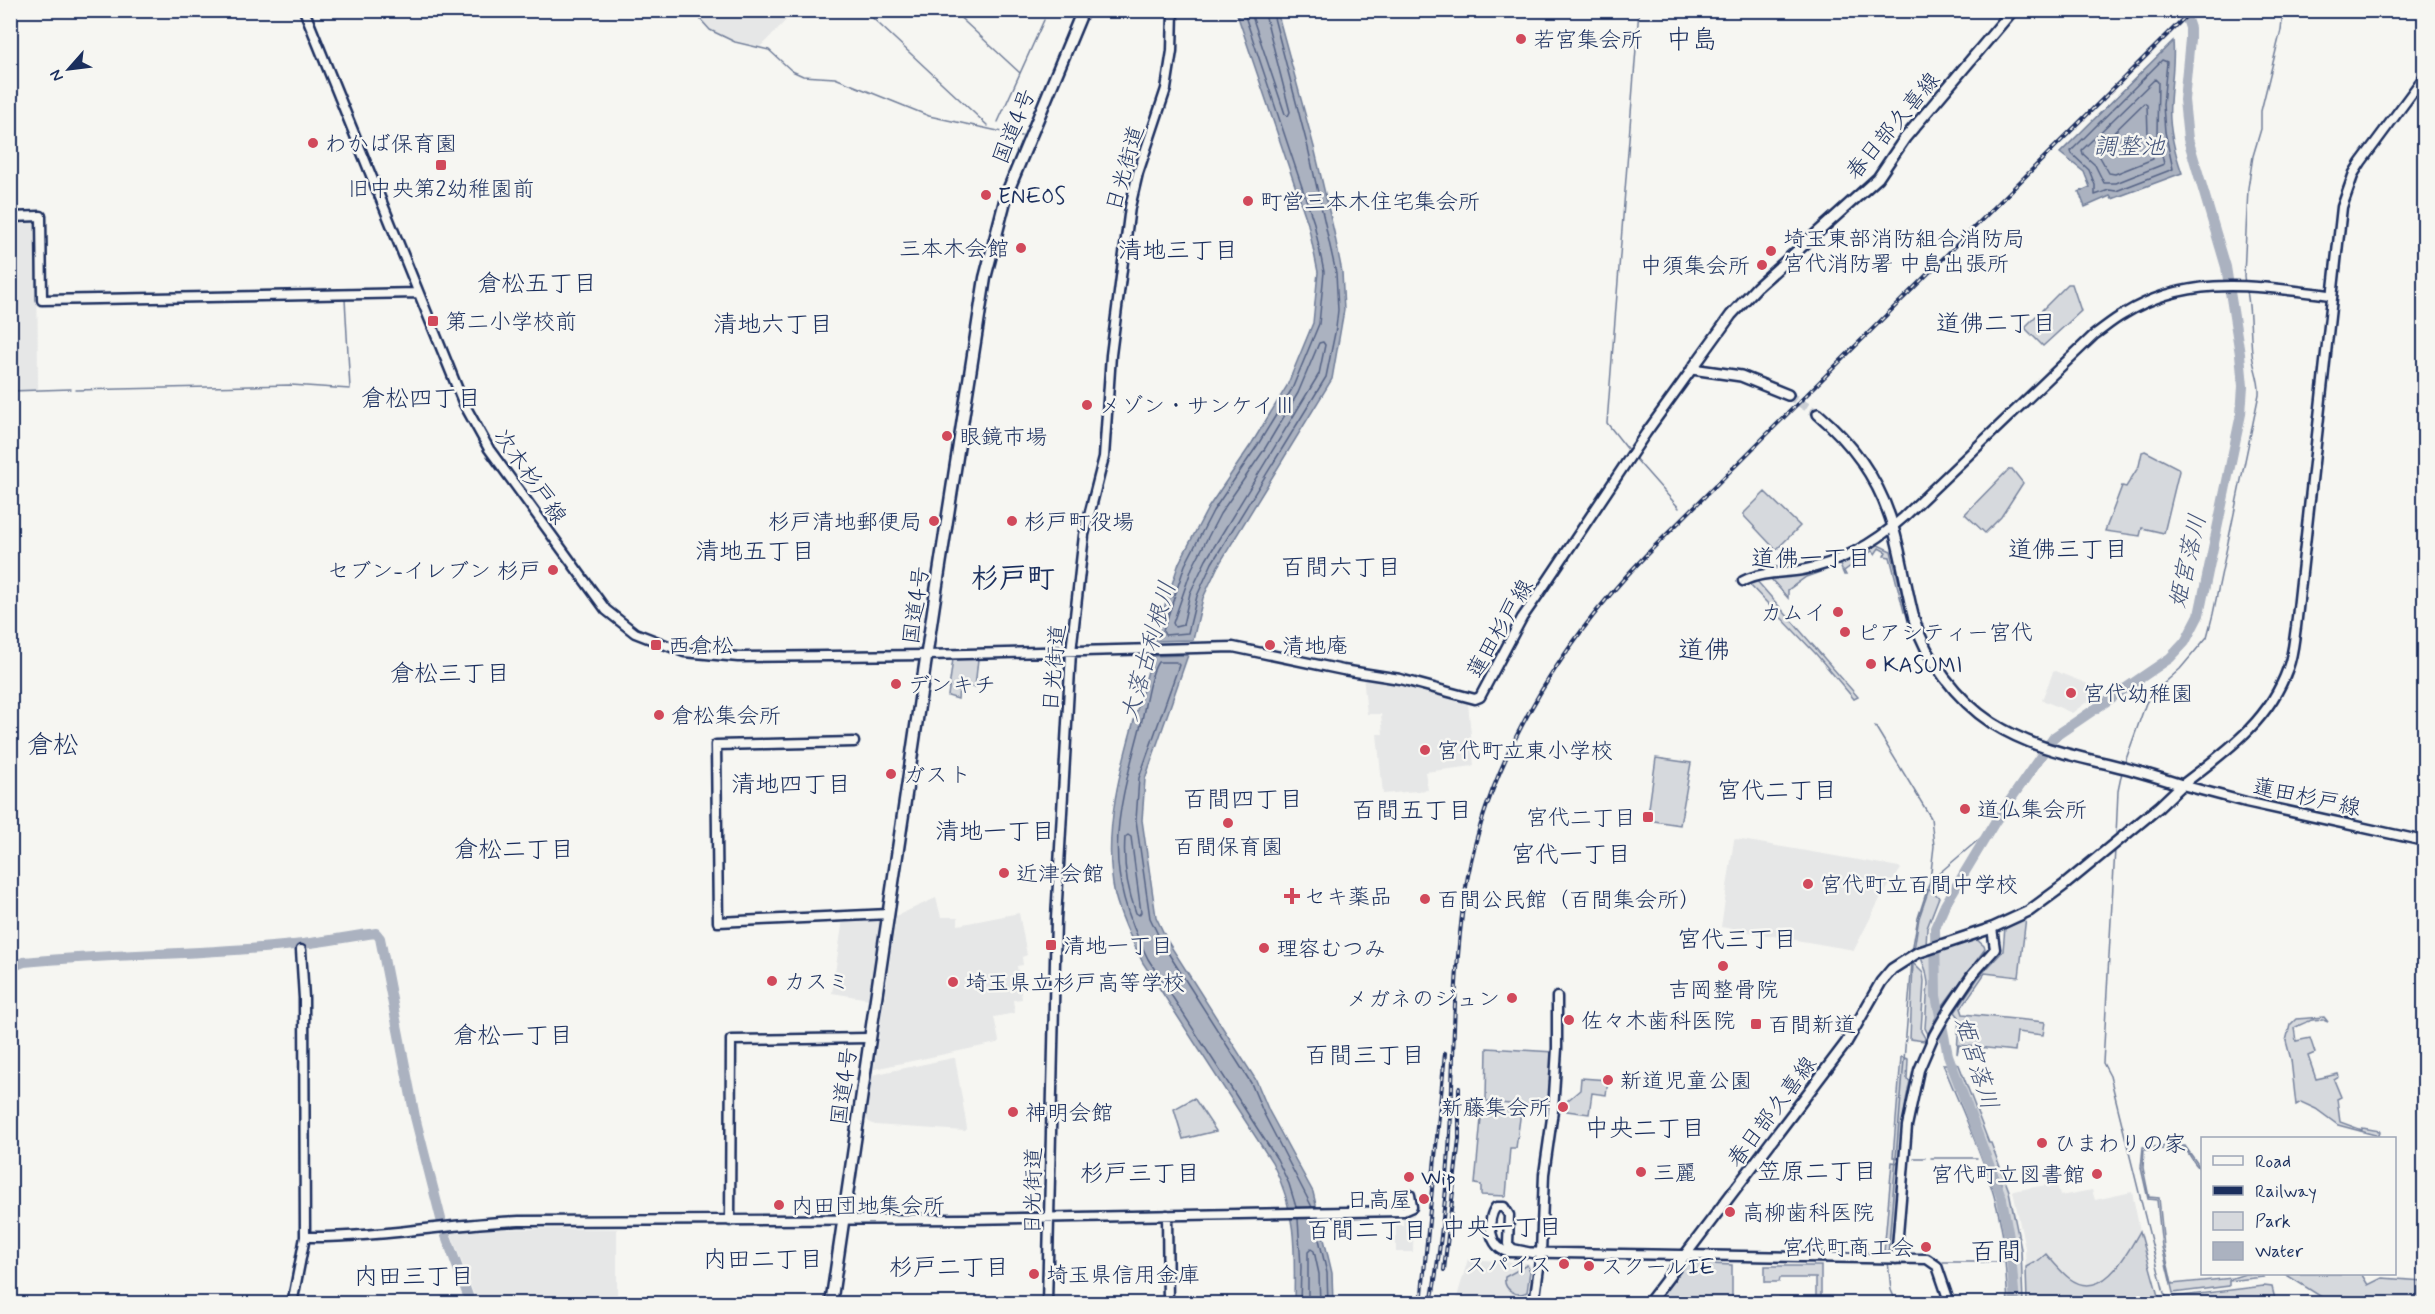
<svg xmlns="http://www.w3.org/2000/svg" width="2435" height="1314" viewBox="0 0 2435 1314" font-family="Mynerve,'Klee One',sans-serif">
	<rect width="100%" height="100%" fill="#f6f6f2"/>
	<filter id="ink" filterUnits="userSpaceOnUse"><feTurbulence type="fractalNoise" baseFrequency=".0167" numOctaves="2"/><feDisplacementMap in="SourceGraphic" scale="12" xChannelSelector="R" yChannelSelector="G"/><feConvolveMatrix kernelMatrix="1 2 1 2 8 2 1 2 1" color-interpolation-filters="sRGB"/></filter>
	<g filter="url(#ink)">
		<path fill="#e6e7e7" d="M698 11V10L795 11 760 47 732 40 712 31 704 24Z
			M35 221 37 223 38 391 11 392 10 222Z
			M2055 671 2065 675 2103 690 2072 713 2042 700 2053 672Z
			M1363 676 1464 698 1468 703 1474 766 1425 772 1428 790 1383 794 1377 734H1383L1381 714H1367Z
			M1736 839 1899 867 1901 869 1880 899 1854 950 1721 927 1734 840Z
			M936 898 941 917H958V925L1019 913 1027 955 1022 957 1023 965 1017 966 1022 999 1013 1000 1015 1013 994 1017 999 1041 997 1043 874 1069 896 916Z
			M881 918 869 999 832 993 843 919Z
			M953 1058H955L965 1116 967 1129 965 1131 875 1125 869 1122 866 1118 872 1075Z
			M2057 1183 2060 1196 2092 1190 2095 1200 2132 1192 2140 1231 2160 1303H2027L2025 1248 2013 1191Z
			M1403 1212 1414 1213 1413 1252H1396V1225H1403Z
			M487 1229H617V1303H477L451 1233Z
			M1468 1259 1528 1263 1531 1266 1525 1303 1455 1304Z"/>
		<path fill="#d6d9dd" stroke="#78849e" stroke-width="1.5" d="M2068 284H2072L2081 311 2043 346 2026 329V326Z
			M2145 451 2178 468 2179 471 2164 533 2142 528 2140 536 2105 531 2122 486 2126 487 2139 466 2142 452Z
			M2009 469H2012L2023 483 2001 517 1985 533 1965 514Z
			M1765 492 1800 526 1776 550 1744 516V513Z
			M1878 545 1891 551 1906 611 1904 612 1890 557 1884 556 1886 552 1879 548 1875 554 1872 551 1844 571 1846 575H1844L1840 565Z
			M1834 567 1806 577 1788 590V598L1771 579 1806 574Z
			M1757 581 1858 697 1854 699 1816 654 1749 584Z
			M953 659H978L975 687H959L958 699 948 696Z
			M1656 758 1691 763 1680 825 1654 821 1648 815Z
			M1929 889 1939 897 1927 928 1926 946 1914 950 1919 918Z
			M2026 917 2019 977 1985 973 1961 1008 1963 1014 2045 1022 2043 1035 2017 1032 2015 1051 1959 1045 1957 1054 1959 1017 1955 1012 1978 978 2003 951 2005 927Z
			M1975 938 1984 946 1985 949 1941 1008 1938 984V950Z
			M1932 952 1936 1017 1928 1034 1925 1028 1928 983 1926 971 1920 955Z
			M1913 963 1923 973 1924 981 1921 1031 1925 1038 1924 1041 1910 1039Z
			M2324 1017 2328 1022C2317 1016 2306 1022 2294 1028L2296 1041 2310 1038 2315 1053 2308 1056 2316 1079 2338 1074 2339 1077 2334 1080 2341 1097 2337 1099 2340 1122 2362 1130V1128L2380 1131 2379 1136 2338 1125 2316 1109 2301 1102 2296 1105 2291 1060 2286 1041 2290 1025 2296 1019Z
			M1487 1048 1554 1052 1550 1108 1488 1102 1486 1100Z
			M1901 1057 1908 1059 1907 1080 1910 1081 1906 1100 1900 1158 1893 1157Z
			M1943 1064H1947L1996 1187 2008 1245 2013 1303H2008L2005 1261 2002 1256 2005 1254C1999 1186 1968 1126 1943 1064Z
			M1954 1064 1959 1065 1989 1143H1991L2009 1191 2021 1249 2023 1303H2017L2013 1238 2001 1183 1974 1121Z
			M1581 1078 1608 1080 1606 1095 1592 1093 1589 1114 1567 1111V1101L1580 1090Z
			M1194 1098 1216 1131 1183 1139 1174 1109Z
			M1482 1108 1521 1111 1516 1148H1510L1506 1196 1481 1195V1185L1475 1184Z
			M2185 1146 2202 1170C2193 1165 2190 1153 2184 1148L2144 1150 2143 1168 2149 1197 2159 1198 2164 1247 2172 1284 2233 1278 2245 1274H2261L2264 1277 2229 1281V1286L2173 1293 2162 1247 2157 1200 2148 1199 2141 1168 2143 1147Z
			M1892 1162 1899 1163 1893 1253 1884 1252Z
			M2140 1231 2160 1303H2027L2026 1267 2039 1260 2046 1254C2053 1262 2060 1271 2069 1278 2102 1303 2127 1254 2140 1231Z
			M1687 1263 1732 1265V1303H1656Z
			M1527 1265 1530 1271 1527 1292C1516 1298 1503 1289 1505 1277Z
			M1765 1266H1821V1301H1779V1297H1816V1278H1780L1779 1282H1765Z
			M2285 1274H2363L2362 1275 2368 1285 2382 1278 2424 1281V1303H2331Z
			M2264 1286 2272 1287 2276 1303H2177L2173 1297Z"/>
		<path fill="#abb2c0" stroke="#717e99" stroke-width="1.5" d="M1236 11H1277L1314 147 1334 232 1342 272 1344 310 1332 379 1218 566 1203 598 1193 640 1153 641 1179 563 1208 508 1252 443 1287 386 1313 323 1318 272 1308 224Z
			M2173 41C2175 62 2171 82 2170 103 2168 127 2174 150 2182 173L2112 199 2110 196 2085 207 2079 192 2090 187 2084 172 2060 153Z
			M1188 655 1145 779 1142 820 1156 917 1168 942 1256 1080 1269 1111 1313 1192 1332 1273 1333 1303H1294C1295 1250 1297 1212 1272 1162L1143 963C1132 941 1121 918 1115 895 1098 818 1133 730 1152 656Z"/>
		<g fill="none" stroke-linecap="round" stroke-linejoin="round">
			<path stroke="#556385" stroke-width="1.5" d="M1243 10 1314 223 1324 272 1319 324 1292 389 1257 446 1213 511 1185 565 1163 631 1165 635 1188 633 1197 596 1212 563 1326 377 1336 328 1338 310 1336 273 1308 148 1272 10
				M1250 10 1285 114 1288 116 1290 112 1264 10
				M2162 60 2167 62 2163 105 2165 132 2173 169 2116 191 2109 190 2095 195V185L2089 170 2072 154 2071 151Z
				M2155 79 2158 82 2157 133 2164 164 2116 183H2104L2095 165 2083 154 2082 150Z
				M2144 103 2147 105 2148 134 2153 159 2115 174 2109 173 2096 150Z
				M1323 342 1325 345 1319 374 1206 560 1190 593 1183 625 1175 627 1173 623 1192 568 1220 514 1264 450 1298 393 1319 343Z
				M1128 835 1131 837 1141 912 1139 915 1136 913C1127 888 1123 864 1125 837Z
				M1296 1207 1289 1184 1277 1159 1148 959C1101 866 1116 819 1141 724 1145 708 1149 675 1158 662H1176L1179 665 1139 778 1136 820 1150 918 1163 945 1251 1083 1264 1114 1312 1207
				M1314 1218 1327 1273 1328 1304
				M1298 1219 1301 1267 1300 1304
				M1308 1304V1252L1311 1249 1314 1251 1319 1274 1320 1304"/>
			<path stroke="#717e99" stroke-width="1.5" d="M698 10 701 20 710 30 735 42 769 50 792 71 803 76 835 78 929 116 1021 136
				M864 10 988 126
				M952 10 1020 73
				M998 122 1044 20
				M2245 284 2244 276 2248 188 2253 156 2261 129V111L2281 30 2283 10
				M76 390 291 385 350 389 345 299
				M10 391 71 389
				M1629 451 1607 423 1639 10
				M1634 457 1679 508
				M1875 726 1931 818 1934 846 1930 880
				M2124 765 2146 703 2151 695 2180 669 2207 637 2213 614 2259 394C2260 379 2253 368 2252 353 2250 332 2251 312 2247 291
				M2116 836 2118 791 2122 772
				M2115 849 2103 1063 2110 1076 2164 1293 2170 1304
				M1912 951 1918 918 1930 881 1991 829
				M1914 1158H1925
				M1931 1158H1977
				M1888 1256 1912 962
				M1888 1261 1891 1290 1897 1304
				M1943 1262H2003"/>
			<path stroke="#abb2c0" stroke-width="10" d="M16 965 24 962C117 953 211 955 303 944 328 941 352 936 376 933L380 938 415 1117 441 1219
				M445 1233 471 1304
				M2015 1304 2010 1243 2002 1199 1948 1055 1936 996 1935 928 1945 905 1995 822 2054 737 2170 658 2185 642 2199 615 2241 414 2243 386 2240 354 2226 267 2188 139 2184 100 2190 39V28L2184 10"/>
			<path stroke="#caced4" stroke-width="9" stroke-dasharray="9 4.5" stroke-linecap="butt" d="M1788 395 1818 414"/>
			<defs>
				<path id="secondary" d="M304 10 463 402 489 449 606 610 635 633 684 652 738 657 928 655 1233 647 1343 670 1400 679 1475 699 1480 697 1522 618 1538 595 1646 433 1692 369
					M10 217 41 216 42 300 418 293
					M1743 581C1761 572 1782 573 1802 570 1840 563 1875 543 1904 517L2094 335C2104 328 2113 320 2124 314 2190 273 2259 287 2331 295
					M854 742 716 745 718 922 889 914
					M2182 785C2226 751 2269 722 2288 668 2293 655 2294 640 2296 627L2342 207 2354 173 2361 162 2424 77
					M2182 785 2246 802 2424 841
					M1167 1215 1168 1304
					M730 1221 731 1040 869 1038
					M305 1237C377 1238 447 1224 519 1221L967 1219 1403 1211 1412 1207 1410 1195 1402 1197 1396 1210
					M1532 1253 1513 1249 1508 1244 1509 1215 1504 1207H1496C1486 1220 1489 1248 1508 1252L1927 1259 1937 1266 1950 1304
					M1896 1259 1907 1126 1919 1070 1934 1035 1949 1009 1972 975 1995 949 1992 928
					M292 1304 305 1237 304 998 301 950
					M1047 1304 1056 919 1071 652 1084 535 1104 457 1111 355 1130 207 1138 173 1166 89 1172 51 1173 10
					M1534 1304 1541 1253 1544 1174 1553 1111 1557 1048V997"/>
				<path id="primary" d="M1788 395 1741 376 1692 369 1731 315 1757 287 1878 178 1905 138 2013 10
					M1818 414C1851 442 1876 476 1890 517 1901 550 1905 585 1914 619 1926 659 1957 700 1992 723 2035 750 2077 756 2125 768 2144 773 2163 779 2182 785
					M1648 1304 1846 1043 1881 982 1892 969 1917 953 1992 928 2029 911 2063 886 2159 807 2182 785"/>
				<path id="highway" d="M831 1304 934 604 985 278 1007 193 1083 10"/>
			</defs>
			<use href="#secondary" stroke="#1b2f5e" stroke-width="13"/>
			<use href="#primary" stroke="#1b2f5e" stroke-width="14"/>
			<use href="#highway" stroke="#1b2f5e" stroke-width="15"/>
			<use href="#secondary" stroke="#f6f6f2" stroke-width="8"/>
			<use href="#primary" stroke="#f6f6f2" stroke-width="9"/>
			<use href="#highway" stroke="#f6f6f2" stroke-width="10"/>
			<defs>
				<path id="rail" d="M1444 1270 1459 1139V1088
					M1421 1304 1445 1053
					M1431 1304C1442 1242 1448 1177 1451 1114 1454 1041 1454 966 1465 893 1484 767 1559 645 1646 555L2192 10"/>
			</defs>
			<use href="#rail" stroke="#1b2f5e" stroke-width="4"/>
			<use href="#rail" stroke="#f6f6f2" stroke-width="1.5" stroke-dasharray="4.5" stroke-linecap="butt"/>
		</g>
	</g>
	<g fill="#d1495b" stroke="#f6f6f2" stroke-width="2">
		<circle cx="1521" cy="39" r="6"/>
		<circle cx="313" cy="143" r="6"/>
		<rect x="435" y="159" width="12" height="12" rx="3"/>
		<circle cx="986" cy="195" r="6"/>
		<circle cx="1248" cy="201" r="6"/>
		<circle cx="1021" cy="248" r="6"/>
		<circle cx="1771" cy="251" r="6"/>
		<circle cx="1762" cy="265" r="6"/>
		<rect x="427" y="315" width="12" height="12" rx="3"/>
		<circle cx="1087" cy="405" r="6"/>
		<circle cx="947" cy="436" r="6"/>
		<circle cx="934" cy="521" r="6"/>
		<circle cx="1012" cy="521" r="6"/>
		<circle cx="553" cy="570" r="6"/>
		<circle cx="1838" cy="612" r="6"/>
		<circle cx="1845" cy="632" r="6"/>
		<rect x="650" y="639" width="12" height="12" rx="3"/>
		<circle cx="1270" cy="645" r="6"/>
		<circle cx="1871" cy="664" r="6"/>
		<circle cx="896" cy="684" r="6"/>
		<circle cx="2071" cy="693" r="6"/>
		<circle cx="659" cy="715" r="6"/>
		<circle cx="1425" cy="750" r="6"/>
		<circle cx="891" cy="774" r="6"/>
		<circle cx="1965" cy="809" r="6"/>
		<rect x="1642" y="811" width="12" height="12" rx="3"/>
		<circle cx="1228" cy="823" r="6"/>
		<circle cx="1004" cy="873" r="6"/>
		<circle cx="1808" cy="884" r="6"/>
		<path d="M1289 887h6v6h6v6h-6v6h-6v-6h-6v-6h6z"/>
		<circle cx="1425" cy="899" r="6"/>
		<rect x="1045" y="939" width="12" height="12" rx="3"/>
		<circle cx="1264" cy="948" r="6"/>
		<circle cx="1723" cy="966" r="6"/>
		<circle cx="772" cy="981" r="6"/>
		<circle cx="953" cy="982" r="6"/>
		<circle cx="1512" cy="998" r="6"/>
		<circle cx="1569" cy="1020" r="6"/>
		<rect x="1750" y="1018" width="12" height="12" rx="3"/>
		<circle cx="1608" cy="1080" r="6"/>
		<circle cx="1563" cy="1107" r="6"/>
		<circle cx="1013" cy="1112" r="6"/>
		<circle cx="2042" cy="1143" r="6"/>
		<circle cx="1641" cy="1172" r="6"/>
		<circle cx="2097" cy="1174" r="6"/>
		<circle cx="1409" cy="1177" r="6"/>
		<circle cx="1424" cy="1199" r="6"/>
		<circle cx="779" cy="1205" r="6"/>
		<circle cx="1730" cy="1212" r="6"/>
		<circle cx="1926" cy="1247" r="6"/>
		<circle cx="1564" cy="1264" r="6"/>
		<circle cx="1589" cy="1266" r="6"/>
		<circle cx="1034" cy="1274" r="6"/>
	</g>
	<g text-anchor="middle" stroke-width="5" stroke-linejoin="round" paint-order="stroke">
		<g font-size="22" fill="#1b2f5e" stroke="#f6f6f2" text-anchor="start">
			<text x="1533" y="47">若宮集会所</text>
			<text x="325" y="151">わかば保育園</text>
			<text x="441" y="196" text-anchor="middle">旧中央第2幼稚園前</text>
			<text x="998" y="203">ENEOS</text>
			<text x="1260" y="209">町営三本木住宅集会所</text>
			<text x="1783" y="246">埼玉東部消防組合消防局<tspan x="1783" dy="25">宮代消防署 中島出張所</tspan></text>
			<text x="1009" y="256" text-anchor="end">三本木会館</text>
			<text x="1750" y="273" text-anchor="end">中須集会所</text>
			<text x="445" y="329">第二小学校前</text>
			<text x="1099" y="413">メゾン・サンケイⅢ</text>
			<text x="959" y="444">眼鏡市場</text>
			<text x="922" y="529" text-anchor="end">杉戸清地郵便局</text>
			<text x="1024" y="529">杉戸町役場</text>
			<text x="541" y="578" text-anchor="end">セブン-イレブン 杉戸</text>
			<text x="1826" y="620" text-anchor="end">カムイ</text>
			<text x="1857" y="640">ピアシティー宮代</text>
			<text x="668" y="653">西倉松</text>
			<text x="1282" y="653">清地庵</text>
			<text x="1883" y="672">KASUMI</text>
			<text x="908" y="692">デンキチ</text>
			<text x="2083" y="701">宮代幼稚園</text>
			<text x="671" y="723">倉松集会所</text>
			<text x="1437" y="758">宮代町立東小学校</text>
			<text x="903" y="782">ガスト</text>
			<text x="1977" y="817">道仏集会所</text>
			<text x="1636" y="825" text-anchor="end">宮代二丁目</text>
			<text x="1228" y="854" text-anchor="middle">百間保育園</text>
			<text x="1016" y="881">近津会館</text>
			<text x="1820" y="892">宮代町立百間中学校</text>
			<text x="1304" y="904">セキ薬品</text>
			<text x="1437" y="907">百間公民館（百間集会所）</text>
			<text x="1063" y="953">清地一丁目</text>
			<text x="1276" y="956">理容むつみ</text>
			<text x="784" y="989">カスミ</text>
			<text x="965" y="990">埼玉県立杉戸高等学校</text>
			<text x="1723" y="997" text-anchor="middle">吉岡整骨院</text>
			<text x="1500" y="1006" text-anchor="end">メガネのジュン</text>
			<text x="1581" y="1028">佐々木歯科医院</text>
			<text x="1768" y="1032">百間新道</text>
			<text x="1620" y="1088">新道児童公園</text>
			<text x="1551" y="1115" text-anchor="end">新藤集会所</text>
			<text x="1025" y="1120">神明会館</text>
			<text x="2054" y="1151">ひまわりの家</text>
			<text x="1653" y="1180">三麗</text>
			<text x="2085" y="1182" text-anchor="end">宮代町立図書館</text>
			<text x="1421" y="1185">Wip</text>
			<text x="1412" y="1207" text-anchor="end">日高屋</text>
			<text x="791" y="1213">内田団地集会所</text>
			<text x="1742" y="1220">高柳歯科医院</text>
			<text x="1914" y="1255" text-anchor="end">宮代町商工会</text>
			<text x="1552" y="1272" text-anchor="end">スパイス</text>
			<text x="1601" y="1274">スクールIE</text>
			<text x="1046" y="1282">埼玉県信用金庫</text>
		</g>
		<g font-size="22" fill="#1b2f5e" stroke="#f6f6f2">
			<text transform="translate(1892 125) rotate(-50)" y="8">春日部久喜線</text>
			<text transform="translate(1013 126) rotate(-68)" y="8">国道4号</text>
			<text transform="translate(1124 168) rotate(-74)" y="8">日光街道</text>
			<text transform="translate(531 476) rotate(55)" y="8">次木杉戸線</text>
			<text transform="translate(915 605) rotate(-82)" y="8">国道4号</text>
			<text transform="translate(1499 628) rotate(-60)" y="8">蓮田杉戸線</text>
			<text transform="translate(1053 668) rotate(-85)" y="8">日光街道</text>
			<text transform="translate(2307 796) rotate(12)" y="8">蓮田杉戸線</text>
			<text transform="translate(843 1086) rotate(-82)" y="8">国道4号</text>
			<text transform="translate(1771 1111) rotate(-53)" y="8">春日部久喜線</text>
			<text transform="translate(1032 1191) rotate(-89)" y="8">日光街道</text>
		</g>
		<g font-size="24" font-style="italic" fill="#46567b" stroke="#f6f6f2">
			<text x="2129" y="154">調整池</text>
			<text transform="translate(2187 561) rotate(-77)" y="8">姫宮落川</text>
			<text transform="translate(1148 651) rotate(-74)" y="8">大落古利根川</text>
			<text transform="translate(1977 1063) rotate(73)" y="8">姫宮落川</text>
		</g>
		<g font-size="24" fill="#1b2f5e" stroke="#f6f6f2">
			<text x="1178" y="258">清地三丁目</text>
			<text x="537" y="291">倉松五丁目</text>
			<text x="1996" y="331">道佛二丁目</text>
			<text x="773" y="332">清地六丁目</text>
			<text x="421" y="406">倉松四丁目</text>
			<text x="2068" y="557">道佛三丁目</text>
			<text x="755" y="559">清地五丁目</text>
			<text x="1811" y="566">道佛一丁目</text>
			<text x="1341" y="575">百間六丁目</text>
			<text x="450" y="681">倉松三丁目</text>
			<text x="791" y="792">清地四丁目</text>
			<text x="1777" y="798">宮代二丁目</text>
			<text x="1243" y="807">百間四丁目</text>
			<text x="1412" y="818">百間五丁目</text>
			<text x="995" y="839">清地一丁目</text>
			<text x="514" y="857">倉松二丁目</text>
			<text x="1571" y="862">宮代一丁目</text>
			<text x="1737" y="947">宮代三丁目</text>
			<text x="513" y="1043">倉松一丁目</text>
			<text x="1365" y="1063">百間三丁目</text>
			<text x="1645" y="1136">中央二丁目</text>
			<text x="1817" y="1179">笠原二丁目</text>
			<text x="1140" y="1181">杉戸三丁目</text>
			<text x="1502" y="1235">中央一丁目</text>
			<text x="1367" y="1238">百間二丁目</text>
			<text x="763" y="1267">内田二丁目</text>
			<text x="949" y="1275">杉戸二丁目</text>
			<text x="414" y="1284">内田三丁目</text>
		</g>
		<g font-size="26" fill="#1b2f5e" stroke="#f6f6f2">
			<text x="1692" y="48">中島</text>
			<text x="1704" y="658">道佛</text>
			<text x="53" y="753">倉松</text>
			<text x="1996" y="1260">百間</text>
		</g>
		<g font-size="28" font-weight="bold" fill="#1b2f5e" stroke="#f6f6f2">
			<text x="1013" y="587">杉戸町</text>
		</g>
	</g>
	<rect width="2435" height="1314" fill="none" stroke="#f6f6f2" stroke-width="36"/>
	<rect x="18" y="18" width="2399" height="1278" fill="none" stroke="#1b2f5e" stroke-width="2" filter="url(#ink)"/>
	<rect x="2201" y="1137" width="195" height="138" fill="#f6f6f2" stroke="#9ea6b7" stroke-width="1.5"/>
	<rect x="2213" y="1156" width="30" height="9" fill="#f6f6f2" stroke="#9ea6b7" stroke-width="1.5"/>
	<text x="2255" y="1167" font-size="18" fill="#1b2f5e">Road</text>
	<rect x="2213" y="1186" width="30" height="9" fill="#1b2f5e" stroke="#9ea6b7" stroke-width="1.5"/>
	<text x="2255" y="1197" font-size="18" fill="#1b2f5e">Railway</text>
	<rect x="2213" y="1212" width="30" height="18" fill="#d6d9dd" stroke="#9ea6b7" stroke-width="1.5"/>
	<text x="2255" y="1227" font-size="18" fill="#1b2f5e">Park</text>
	<rect x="2213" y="1242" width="30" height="18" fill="#abb2c0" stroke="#9ea6b7" stroke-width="1.5"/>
	<text x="2255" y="1257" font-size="18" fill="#1b2f5e">Water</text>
	<g transform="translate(69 69) rotate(242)" stroke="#f6f6f2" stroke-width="4.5" paint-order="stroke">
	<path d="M0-4.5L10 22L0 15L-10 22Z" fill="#1b2f5e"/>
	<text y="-9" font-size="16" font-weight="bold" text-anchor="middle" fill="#1b2f5e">N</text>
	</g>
</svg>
